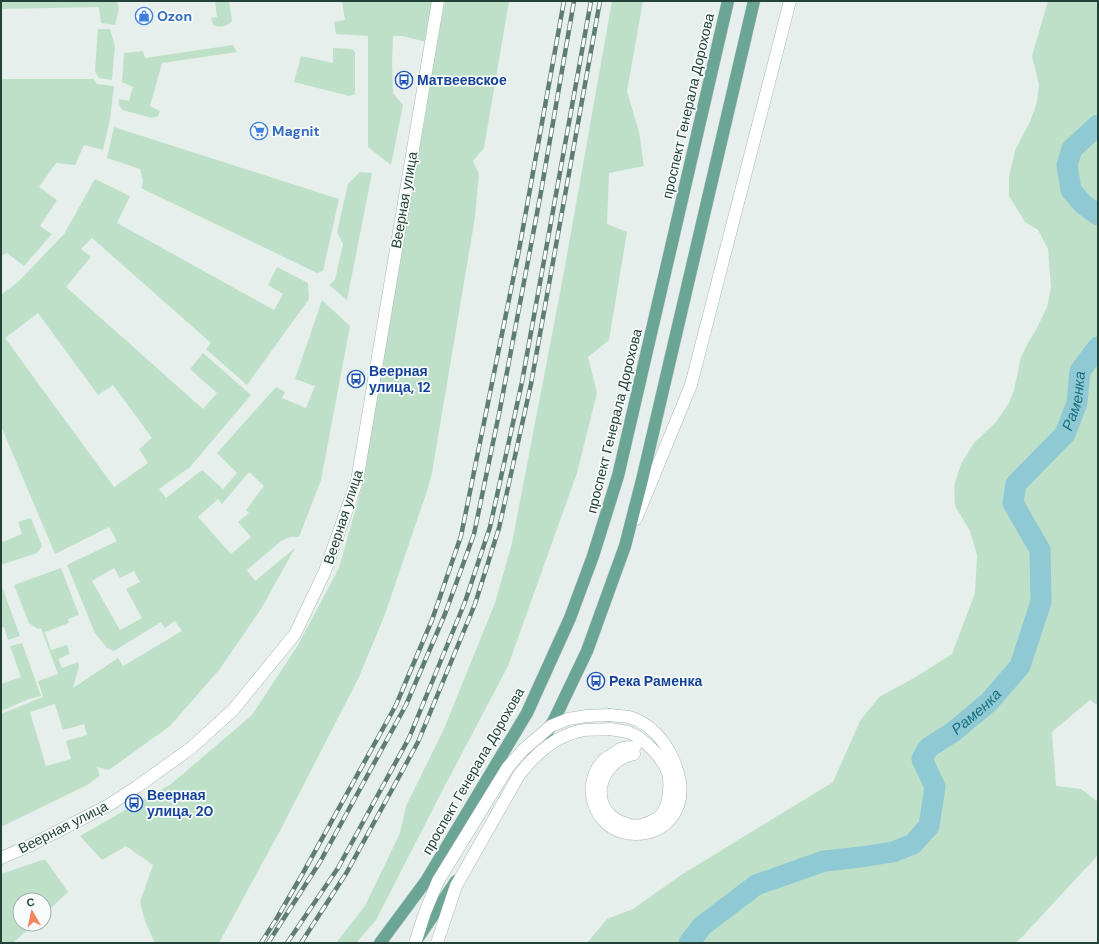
<svg xmlns="http://www.w3.org/2000/svg" width="1099" height="944" viewBox="0 0 1099 944" font-family="'DM Sans',sans-serif">
	<rect width="100%" height="100%" fill="#e6efeb"/>
	<path fill="#bfe0c8" fill-rule="evenodd" d="M1 1H117L119 9 115 25 101 23 99 7 1 9Z
		M215 1H229L232 21C226 27 222 28 213 25L211 18 217 17Z
		M342 1H438L431 43 402 36H393L392 63 393 93 403 105 391 165 368 147V36L336 34 334 22 345 20Z
		M445 1H509L484 148 473 161 479 174 475 217 432 473 428 488 384 617 358 679 282 827 219 943H155L145 921 140 902 153 865 126 846 102 860 80 836 171 784 252 715 298 645 339 568 362 486 410 197 427 107V93Z
		M612 1H643L627 91 639 132 644 166 609 173 607 224 627 232 609 340 588 357 597 393 577 473 508 666 438 799 376 920 356 943H336L365 906 400 833 406 806 443 731 495 603 512 543 564 272Z
		M1048 1H1098V706L1090 700 1052 732 1056 786 1081 789 1098 802V855L1023 936 1015 943H587L607 919 633 909 681 875 833 782 860 721 879 697 914 678 952 654 975 593 977 555 970 531 955 506 954 486 961 464 974 443 996 422 1009 403 1014 390 1021 357 1028 343 1037 328 1047 307 1051 287 1048 249 1038 230 1025 222 1009 196V176L1016 148 1030 122 1037 102 1039 85 1032 56Z
		M98 29H110L115 46 112 80 99 78 95 71Z
		M233 45 237 52 162 63 150 106 160 111 158 116 152 118 122 110 119 104V99L129 101 133 87 122 82 124 53 143 51 145 58Z
		M333 48 352 49 355 52V94L349 96 294 82 301 56 333 63Z
		M1 79H94L97 84 114 86 110 119 103 150 84 145 75 165 56 163 39 187 57 200 40 226 52 234 24 266 7 253 1 256Z
		M114 127 339 199 323 271 317 273 141 188 143 182 140 169 107 158Z
		M360 172 372 173 347 300 329 285 335 280 343 244 337 232 348 184Z
		M95 179 130 196 117 223 274 310 283 294 268 285 277 267 308 283 309 299 247 385 206 349 211 343 92 238 81 249 91 257 66 287 203 409 217 393 190 369 203 353 251 395 190 467 159 489 166 498 202 470 223 489 237 473 217 453 276 387 285 392 282 398 306 408 315 386 295 379 322 300 350 326 321 480 299 537H290L281 541 247 570 255 581 295 548 261 609 219 670 170 726 109 770 97 767 100 776 87 785 1 827V714L43 697 38 681 58 674 41 628 38 629 29 623 14 585 61 568 79 615 68 619 69 623 45 632 51 650 67 645 70 654 58 659 62 668 78 662 79 666 73 688 118 658 123 666 182 631 175 621 165 628 161 622 114 651 107 648 95 633 67 565 117 541 109 527 55 554 1 426V295L19 281 64 234ZM38 313 98 395 113 385 152 438 139 449 148 463 114 487 5 338ZM249 472 264 486 246 510 249 513 238 522 251 537 231 554 198 517 218 499 222 504ZM114 568 120 578 134 571 140 582 126 589 142 618 120 630 92 581ZM55 704 63 730 84 724 87 735 66 741 71 759 46 766 30 712Z
		M31 518 42 546 37 553 1 565V538L3 542 22 534 18 522Z
		M1 584 20 636 8 640 4 627 1 628Z
		M22 643 41 696 29 699 1 711V684L21 677 10 646Z
		M45 859 68 892 44 915V900H20V924H34L13 943H1V874Z"/>
	<g fill="none" stroke-linecap="round" stroke-linejoin="round">
		<g stroke="#8ec9d4" stroke-width="21">
			<path d="M1098 125 1072 149 1067 165 1071 190 1083 204 1098 215"/>
			<path id="s1" d="M689 943 702 926 756 885 824 861 861 857 893 852 913 844 929 826 935 787 922 759 928 748 953 732 989 702 1020 666 1041 602 1040 550 1013 503 1016 484 1065 434 1077 403 1080 371 1098 347"/>
		</g>
		<defs>
			<path id="minor" d="M636 519 691 385 790 1
				M610 715C616 716 623 716 629 717 657 725 676 755 680 783 685 818 655 841 622 832 593 824 581 784 603 761 605 758 610 756 613 754 616 752 619 749 623 748 627 747 631 747 635 747
				M610 729C616 730 623 731 628 732 644 738 663 758 668 773 671 784 669 808 660 816 658 818 655 820 652 821 641 827 632 827 621 822 586 806 600 760 634 754
				M1 858 31 845 109 805 138 786 191 748 233 710 295 634 325 571 357 481 438 1"/>
			<path id="major" d="M533 757 554 720 587 651 625 546 642 480 754 1
				M418 938 456 881
				M380 943 426 881 527 713 570 618 593 556 618 476 728 1"/>
		</defs>
		<use href="#minor" stroke="#a8b8b2" stroke-width="13"/>
		<use href="#major" stroke="#c2cac8" stroke-width="13"/>
		<use href="#minor" stroke="#fff" stroke-width="12"/>
		<use href="#major" stroke="#6aa596" stroke-width="12"/>
		<defs>
			<path id="rail" d="M261 943 277 918 303 873 396 705 432 620 461 536 519 250 564 1
				M268 943 320 862 406 705 445 614 474 534 500 409 541 192 574 1
				M287 943 338 868 409 738 465 602 490 527 522 382 591 1
				M301 943 347 872 418 742 475 604 499 528 531 384 600 1"/>
		</defs>
		<use href="#rail" stroke="#5f7d75" stroke-width="4.5"/>
		<use href="#rail" stroke="#f7fbf9" stroke-width="3" stroke-dasharray="9" stroke-linecap="butt"/>
		<defs>
			<path id="minor-bridge" d="M415 943 425 912 438 881 508 767 523 750 551 726 568 719 587 716 610 715
				M437 943 456 886 519 775C536 753 557 734 585 730 593 729 602 730 610 729"/>
		</defs>
		<use href="#minor-bridge" stroke="#a8b8b2" stroke-width="13" stroke-linecap="butt"/>
		<use href="#minor-bridge" stroke="#fff" stroke-width="12"/>
	</g>
	<defs>
		<symbol id="shop-ring" viewBox="-11 -11 22 22"><circle r="9.5" fill="#f7fbf9" stroke="#3f7fe0" stroke-width="1.5"/><path d="M-5-2.5h2.3a2.7 3.5 0 0 1 5.4 0H5L5.5 6h-11ZM-1.5-2.5h3a1.5 2.3 0 0 0-3 0Z" fill="#3f7fe0"/></symbol>
		<symbol id="bus-ring" viewBox="-11 -11 22 22"><circle r="9.5" fill="#f7fbf9" stroke="#1a4fb4" stroke-width="1.5"/><path d="M-5-6H5V4H4V6H2V4H-2V6H-4V4H-5ZM-3.5-4V0h7V-4ZM-3.5 1.2v1.5H-2V1.2ZM2 1.2v1.5H3.5V1.2Z" fill="#1a4fb4"/></symbol>
		<symbol id="supermarket-ring" viewBox="-11 -11 22 22"><circle r="9.5" fill="#f7fbf9" stroke="#3f7fe0" stroke-width="1.5"/><path d="M-6-5.5h2.5l.6 2H6L4.5 2H-2.5L-4.4-4H-6ZM-1.5 3.2a1.3 1.3 0 1 0 .1 0ZM3 3.2a1.3 1.3 0 1 0 .1 0Z" fill="#3f7fe0"/></symbol>
	</defs>
	<g fill-rule="evenodd">
		<use href="#shop-ring" x="134" y="6" width="20" height="20"/>
		<use href="#bus-ring" x="394" y="70" width="20" height="20"/>
		<use href="#supermarket-ring" x="249" y="121" width="20" height="20"/>
		<use href="#bus-ring" x="346" y="369" width="20" height="20"/>
		<use href="#bus-ring" x="586" y="671" width="20" height="20"/>
		<use href="#bus-ring" x="124" y="793" width="20" height="20"/>
	</g>
	<g text-anchor="middle" stroke-width="3.5" stroke-linejoin="round" paint-order="stroke">
		<g font-size="14" font-weight="bold" fill="#366cbe" stroke="#f7fbf9" text-anchor="start">
			<text x="157" y="21">Ozon</text>
			<text x="272" y="136">Magnit</text>
		</g>
		<g font-size="14" font-weight="bold" fill="#164399" stroke="#f7fbf9" text-anchor="start">
			<text x="417" y="85">Матвеевское</text>
			<text x="369" y="376">Веерная<tspan x="369" dy="16">улица, 12</tspan></text>
			<text x="609" y="686">Река Раменка</text>
			<text x="147" y="800">Веерная<tspan x="147" dy="16">улица, 20</tspan></text>
		</g>
		<g font-size="14" fill="#24423a" stroke="#f7fbf9">
			<text transform="translate(688 106) rotate(-77)" y="5">проспект Генерала Дорохова</text>
			<text transform="translate(404 200) rotate(-80)" y="5">Веерная улица</text>
			<text transform="translate(614 421) rotate(-76)" y="5">проспект Генерала Дорохова</text>
			<text transform="translate(343 517) rotate(-72)" y="5">Веерная улица</text>
			<text transform="translate(473 771) rotate(-60)" y="5">проспект Генерала Дорохова</text>
			<text transform="translate(63 827) rotate(-27)" y="5">Веерная улица</text>
		</g>
		<g font-size="15" font-style="italic" fill="#1c6f80" stroke="#f7fbf9">
			<text dy="5" stroke="none"><textPath href="#s1" startOffset="781">Раменка</textPath></text>
			<text dy="5" stroke="none"><textPath href="#s1" startOffset="420">Раменка</textPath></text>
		</g>
	</g>
	<rect width="1099" height="944" fill="none" stroke="#24423a" stroke-width="4"/>
	<g transform="translate(32 912) rotate(351)"><circle r="19" fill="#f7fbf9" stroke="#a3b1ad"/>
	<path d="M0-3L7 15L0 10L-7 15Z" fill="#f4845f"/>
	<text y="-6" font-size="11" font-weight="bold" text-anchor="middle" fill="#24423a">С</text>
	</g>
</svg>
